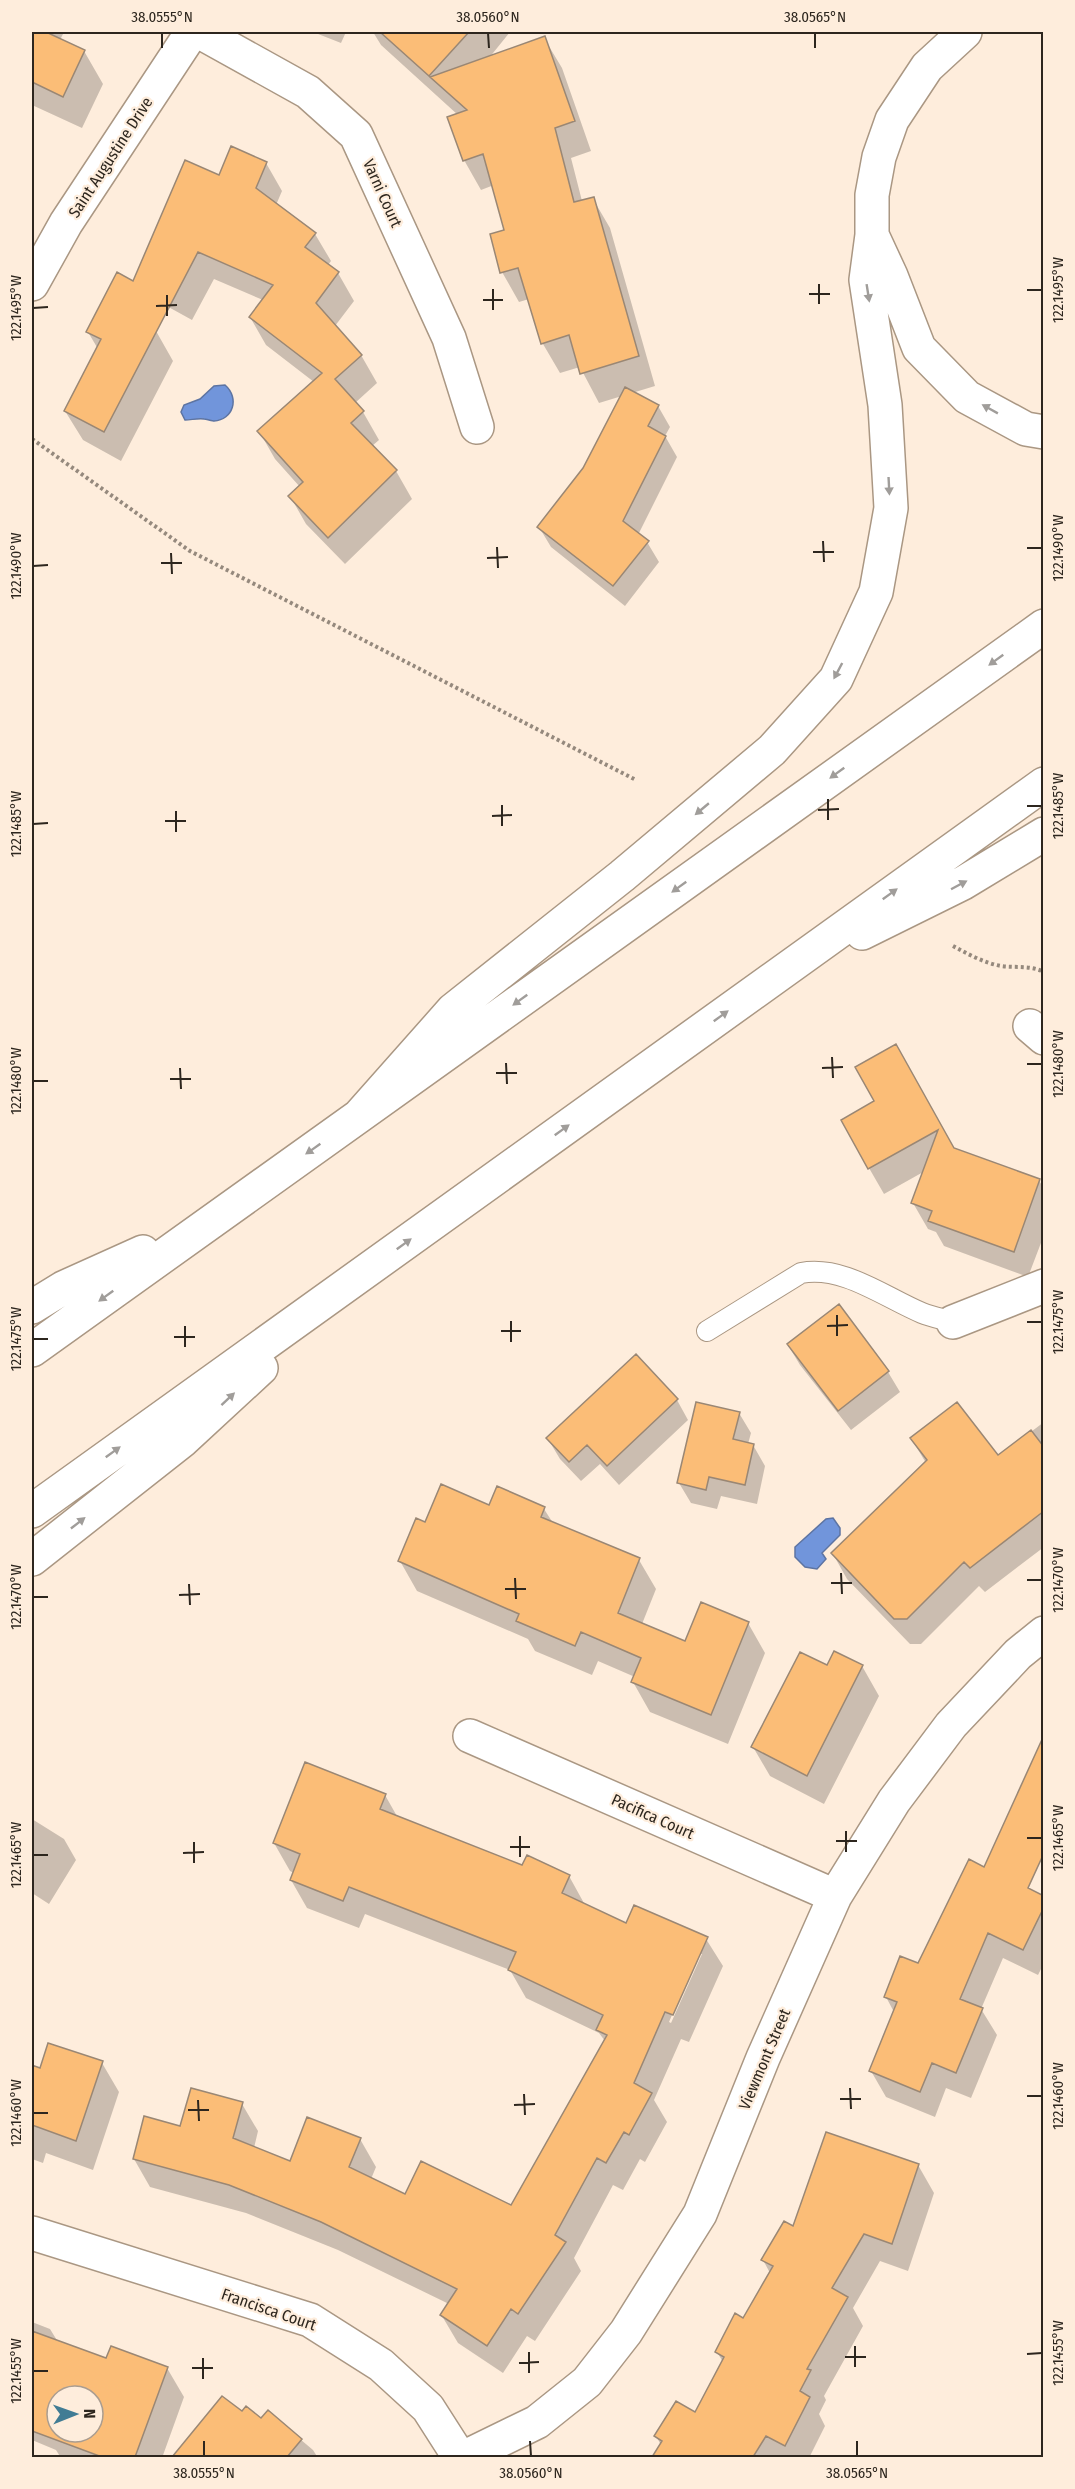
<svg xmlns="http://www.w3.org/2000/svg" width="1075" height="2489" viewBox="0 0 1075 2489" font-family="'Fira Sans Condensed',sans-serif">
	<rect width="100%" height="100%" fill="#feeddc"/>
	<path fill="#7195db" stroke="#5d74a2" stroke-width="1.5" d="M225 385C240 398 233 420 214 421 213 421 205 419 204 419 198 418 191 420 185 420L181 412 184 405 200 399 214 386Z
		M833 1518 840 1528V1535L822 1553 826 1559 817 1569 805 1567 795 1557V1547L826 1519Z"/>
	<path fill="#0003" fill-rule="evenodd" d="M32 32H64L60 40 84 51 103 84 82 128 32 105Z
		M313 32H346L341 43Z
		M373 32H510L489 58 544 38 562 68 591 151 571 158 582 201 593 199 610 228 655 386 632 393 658 406 670 427 665 436 677 457 638 535 647 542 659 562 625 606 551 547 539 527 584 469 622 396 599 403 580 367 560 373 543 344 529 299 519 302 502 272 506 231 494 185 481 190 464 160 458 115 381 45Z
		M232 148 266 163 282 191 276 205 315 234 331 261 328 265 338 273 354 301 335 326 361 355 377 383 355 403 363 412 379 440 372 446 396 471 412 499 345 564 306 524 290 496 300 487 275 459 259 431 314 382 266 345 250 317 263 300 214 279 192 320 154 299 220 177Z
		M156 331 173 361 121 461 83 440 65 411 98 349 88 332Z
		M896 1046 953 1149 1039 1181 1044 1188V1235L1028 1277 944 1246 936 1232 928 1229 913 1203 925 1171 884 1194 869 1168 876 1102Z
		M838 1306 888 1372 900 1392 851 1430 800 1365 788 1345Z
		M677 1400 688 1420 619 1485 600 1464 581 1481 560 1459 548 1439Z
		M739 1413 751 1433 748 1444 753 1445 765 1466 757 1504 721 1496 717 1509 691 1503 679 1483Z
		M1044 1422V1547L985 1592 979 1586 921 1644H910L847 1579 833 1554 926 1463 911 1438 998 1457Z
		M489 1507 544 1509 553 1523 639 1560 656 1589 642 1624 686 1643 748 1623 765 1653 728 1744 650 1712 633 1682 635 1677 598 1661 592 1675 535 1651 528 1639 417 1591 400 1561 426 1524Z
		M862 1666 879 1696 824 1804 770 1776 753 1747 828 1667Z
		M385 1795 398 1818 523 1867 569 1876 585 1905 627 1925 706 1939 723 1966 689 2042 681 2039 654 2100 667 2122 645 2162 640 2159 623 2190 613 2185 574 2258 581 2271 535 2341 527 2336 503 2373 458 2343 442 2316 449 2304 338 2250 246 2213 150 2187 134 2159 181 2128 242 2104 258 2131 254 2148 291 2163 360 2139 376 2167 371 2179 406 2196 511 2207 605 2041 599 2033 526 1998 510 1970 365 1914 359 1928 307 1908 291 1880 294 1873 290 1871 274 1843ZM698 1954H702L671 2023 669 2022Z
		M32 1819 64 1839 76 1860 49 1904 32 1893Z
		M1044 1897V1963L1038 1975 1003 1958 981 2009 997 2035 971 2098 946 2088 935 2117 886 2097 871 2071 894 2012 886 1997 919 1965Z
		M102 2063 119 2092 93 2170 46 2153 43 2163 32 2159V2067L41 2070Z
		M918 2165 934 2193 908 2271 880 2261 853 2308 863 2326 824 2396 826 2400 819 2414 825 2426 809 2458H654L661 2445 656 2436 696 2414 723 2362 717 2352 744 2320 770 2273 763 2260 794 2229Z
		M32 2322 50 2329 58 2342 107 2360 167 2368 184 2397 162 2458H61L56 2450 32 2440ZM57 2396H93V2432H57Z
		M223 2398 242 2413 261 2420 268 2412 313 2450 318 2458H174Z"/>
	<path fill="#fbbd77" stroke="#9a8774" stroke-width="1.5" fill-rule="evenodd" d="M32 32H46L85 50 63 97 32 82Z
		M380 32H469L429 76Z
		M545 36 575 121 555 128 574 202 594 197 639 356 580 374 569 335 541 344 518 268 500 273 490 234 504 230 483 154 463 161 447 117 467 110 430 77Z
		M231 146 267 162 256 188 316 233 305 247 339 272 316 303 362 355 335 379 364 411 351 423 397 470 328 538 288 496 303 482 257 431 322 373 249 317 273 285 198 252 104 432 64 411 101 339 86 332 117 272 133 281 185 160 219 175Z
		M625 387 659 405 648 426 666 436 623 521 649 541 613 586 537 527 583 468Z
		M896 1044 954 1148 1040 1179 1014 1252 928 1221 932 1211 911 1203 938 1130 868 1169 841 1120 874 1101 855 1067Z
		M839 1304 889 1371 838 1411 787 1344Z
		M636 1354 678 1399 607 1466 587 1445 569 1462 546 1438Z
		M696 1402 740 1412 733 1439 754 1444 745 1485 709 1477 706 1490 677 1483Z
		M957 1402 998 1455 1031 1430 1044 1447V1511L970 1568 964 1562 907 1619H894L831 1553 927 1460 910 1438Z
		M441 1484 489 1505 497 1486 545 1507 541 1517 640 1558 618 1613 685 1641 701 1602 749 1622 711 1715 631 1682 641 1658 581 1632 575 1646 516 1621 519 1614 398 1561 416 1518 425 1522Z
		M834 1651 863 1665 807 1776 751 1747 800 1652 827 1665Z
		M1044 1735V1853L1028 1888 1044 1896V1907L1023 1950 988 1933 960 1999 983 2008 956 2073 932 2063 920 2092 869 2071 897 2002 884 1997 900 1956 918 1963 969 1859 984 1867Z
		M305 1762 386 1794 380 1809 522 1865 527 1855 570 1875 562 1893 626 1923 634 1905 708 1937 673 2015 665 2012 634 2083 652 2093 629 2135 624 2132 606 2163 597 2158 555 2235 566 2242 518 2314 511 2309 487 2346 440 2315 457 2289 321 2222 229 2185 133 2159 144 2116 180 2126 191 2088 243 2102 233 2138 290 2161 307 2117 361 2138 349 2167 405 2194 421 2161 511 2205 607 2035 596 2030 603 2015 508 1970 516 1952 349 1887 343 1901 290 1880 300 1854 273 1843Z
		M48 2043 103 2061 76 2141 32 2125V2065L40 2068Z
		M826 2132 919 2164 892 2244 864 2234 832 2288 848 2297 807 2369 811 2370 800 2391 810 2397 785 2446 766 2436 753 2457H652L662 2441 654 2436 676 2401 695 2412 724 2357 715 2352 735 2313 743 2318 773 2266 761 2260 784 2221 793 2226Z
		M32 2331 106 2358 111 2346 168 2367 135 2457H102L32 2431ZM57 2396H93V2432H57Z
		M222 2396 242 2411 246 2406 261 2418 268 2410 302 2439 287 2457H172Z"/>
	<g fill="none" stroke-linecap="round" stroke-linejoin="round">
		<defs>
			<path id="service" d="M707 1331 801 1273C843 1265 884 1297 922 1313 932 1317 943 1319 953 1322"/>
			<path id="minor" d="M200 32 308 92 356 135 449 338 477 427
				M32 284 66 223 192 32
				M1030 1026 1044 1038
				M953 1322 1044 1286
				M470 1736 835 1896
				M32 2233 310 2320 381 2365 428 2408 460 2458
				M463 2458 537 2422 587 2382 626 2332 700 2214 763 2058 835 1896 894 1801 951 1725 1018 1654 1044 1633"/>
			<path id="motorway" d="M872 235 891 276 919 348 967 397 1026 429 1044 432
				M862 933 963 883 1044 834
				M360 1115 453 1010 622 876 772 750 836 679 876 592 891 508 885 405 866 280 872 235V195L879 157 892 120 927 67 965 32
				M32 1307 63 1288 143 1252
				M32 1350 1044 626
				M32 1511 1044 784
				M32 1559 183 1440 261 1368"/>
		</defs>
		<use href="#service" stroke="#aa9783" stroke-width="22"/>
		<use href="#minor" stroke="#aa9783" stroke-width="36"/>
		<use href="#motorway" stroke="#aa9783" stroke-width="36"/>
		<path stroke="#95897d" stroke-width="4" stroke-dasharray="3 3" stroke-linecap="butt" d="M32 439 190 551 636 780
			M953 946C968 954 984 963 1001 966 1016 968 1030 965 1044 972"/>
		<use href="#service" stroke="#fff" stroke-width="20"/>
		<use href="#minor" stroke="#fff" stroke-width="33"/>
		<use href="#motorway" stroke="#fff" stroke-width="33"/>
	</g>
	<defs><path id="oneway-solid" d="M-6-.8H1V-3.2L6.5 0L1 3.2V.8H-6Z" transform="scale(1.5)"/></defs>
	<g fill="#a09d9a">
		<use href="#oneway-solid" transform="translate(868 293) rotate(81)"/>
		<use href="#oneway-solid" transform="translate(990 409) rotate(-151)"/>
		<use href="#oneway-solid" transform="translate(889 486) rotate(87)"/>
		<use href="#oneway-solid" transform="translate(996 660) rotate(144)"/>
		<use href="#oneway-solid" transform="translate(838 671) rotate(118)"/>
		<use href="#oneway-solid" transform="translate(837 773) rotate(144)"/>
		<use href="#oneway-solid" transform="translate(702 809) rotate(140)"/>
		<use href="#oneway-solid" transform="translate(959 885) rotate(-28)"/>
		<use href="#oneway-solid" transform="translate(679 887) rotate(144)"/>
		<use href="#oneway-solid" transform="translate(890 894) rotate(-36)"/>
		<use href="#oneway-solid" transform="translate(520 1000) rotate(144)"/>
		<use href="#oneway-solid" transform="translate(721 1016) rotate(-36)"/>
		<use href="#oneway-solid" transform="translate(562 1130) rotate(-36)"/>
		<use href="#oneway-solid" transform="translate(313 1149) rotate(145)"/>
		<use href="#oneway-solid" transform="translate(404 1244) rotate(-36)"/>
		<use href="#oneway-solid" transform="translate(106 1296) rotate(144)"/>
		<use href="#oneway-solid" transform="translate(228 1399) rotate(-43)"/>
		<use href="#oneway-solid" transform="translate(113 1452) rotate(-36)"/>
		<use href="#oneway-solid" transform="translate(78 1523) rotate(-38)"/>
	</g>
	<path fill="none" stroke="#2d261e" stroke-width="2" d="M162 33V48M488 33 489 48M815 33V48M819 284V304M493 289V310M1027 290H1042M809 294H830M167 295V316M483 300H503M156 306 177 305M33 308 48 307M823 541 824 562M497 547 498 568M1027 548H1042M813 552H834M171 553 172 574M487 558 508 557M161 563H182M33 566 48 565M828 799V820M502 805V826M1027 806H1042M818 810 839 809M176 811V832M492 816 512 815M165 821H186M33 824 48 823M832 1057 833 1078M506 1063 507 1084M1027 1064H1042M180 1068 181 1089M822 1068 843 1067M496 1073H517M170 1079H191M33 1081H48M837 1315V1336M511 1321V1342M1027 1322H1042M185 1326V1347M827 1326 848 1325M501 1331H521M174 1337H195M33 1339H48M841 1573 842 1594M515 1578 516 1599M1027 1580H1042M831 1583H852M189 1584 190 1605M505 1589H526M179 1595 200 1594M33 1597H48M846 1831V1852M520 1836V1857M1027 1838H1042M836 1841H857M194 1842V1863M510 1847H530M183 1853 204 1852M33 1855H48M850 2088 851 2109M524 2094 525 2115M1027 2096H1042M840 2099H861M198 2100 199 2121M514 2105 535 2104M188 2110H209M33 2113H48M855 2346V2367M529 2352V2373M1027 2354 1042 2353M845 2357H866M203 2358V2379M519 2363 539 2362M192 2368H213M33 2371H48M204 2441V2456M530 2441 531 2456M857 2441V2456"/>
	<g text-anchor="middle" stroke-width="4.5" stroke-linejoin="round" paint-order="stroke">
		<g font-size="16" fill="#2d261e" stroke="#feeddc">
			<text transform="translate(110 157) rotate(-57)" y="6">Saint Augustine Drive</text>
			<text transform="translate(383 193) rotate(66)" y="6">Varni Court</text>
			<text transform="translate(653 1816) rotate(24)" y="6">Pacifica Court</text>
			<text transform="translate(764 2059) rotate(-67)" y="6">Viewmont Street</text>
			<text transform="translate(269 2309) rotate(19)" y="6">Francisca Court</text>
		</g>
	</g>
	<rect width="1075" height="2489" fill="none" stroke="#feeddc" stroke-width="66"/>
	<g transform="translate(75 2414) rotate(89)"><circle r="28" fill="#feeddc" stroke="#aa9d90" stroke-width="1.5"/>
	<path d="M0-4.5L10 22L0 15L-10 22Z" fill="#417c94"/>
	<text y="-9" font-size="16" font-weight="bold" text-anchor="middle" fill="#2d261e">N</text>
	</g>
	<rect x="33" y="33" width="1009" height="2423" fill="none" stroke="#2d261e" stroke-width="2"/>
	<g font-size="15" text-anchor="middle" fill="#2d261e">
		<text x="162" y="22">38.0555°N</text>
		<text x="488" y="22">38.0560°N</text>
		<text x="815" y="22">38.0565°N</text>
		<text transform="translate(1058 290) rotate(-90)" y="5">122.1495°W</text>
		<text transform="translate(16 308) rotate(-90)" y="5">122.1495°W</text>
		<text transform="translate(1058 548) rotate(-90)" y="5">122.1490°W</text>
		<text transform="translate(16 566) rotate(-90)" y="5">122.1490°W</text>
		<text transform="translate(1058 806) rotate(-90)" y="5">122.1485°W</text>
		<text transform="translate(16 824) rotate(-90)" y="5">122.1485°W</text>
		<text transform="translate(1058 1064) rotate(-90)" y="5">122.1480°W</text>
		<text transform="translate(16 1081) rotate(-90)" y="5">122.1480°W</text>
		<text transform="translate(1058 1322) rotate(-90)" y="5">122.1475°W</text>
		<text transform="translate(16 1339) rotate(-90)" y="5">122.1475°W</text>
		<text transform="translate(1058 1580) rotate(-90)" y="5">122.1470°W</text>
		<text transform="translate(16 1597) rotate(-90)" y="5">122.1470°W</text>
		<text transform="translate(1058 1838) rotate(-90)" y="5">122.1465°W</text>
		<text transform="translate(16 1855) rotate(-90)" y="5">122.1465°W</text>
		<text transform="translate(1058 2096) rotate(-90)" y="5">122.1460°W</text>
		<text transform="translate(16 2113) rotate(-90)" y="5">122.1460°W</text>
		<text transform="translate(1058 2353) rotate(-90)" y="5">122.1455°W</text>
		<text transform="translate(16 2371) rotate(-90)" y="5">122.1455°W</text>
		<text x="204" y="2478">38.0555°N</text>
		<text x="531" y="2478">38.0560°N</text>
		<text x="857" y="2478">38.0565°N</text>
	</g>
</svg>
